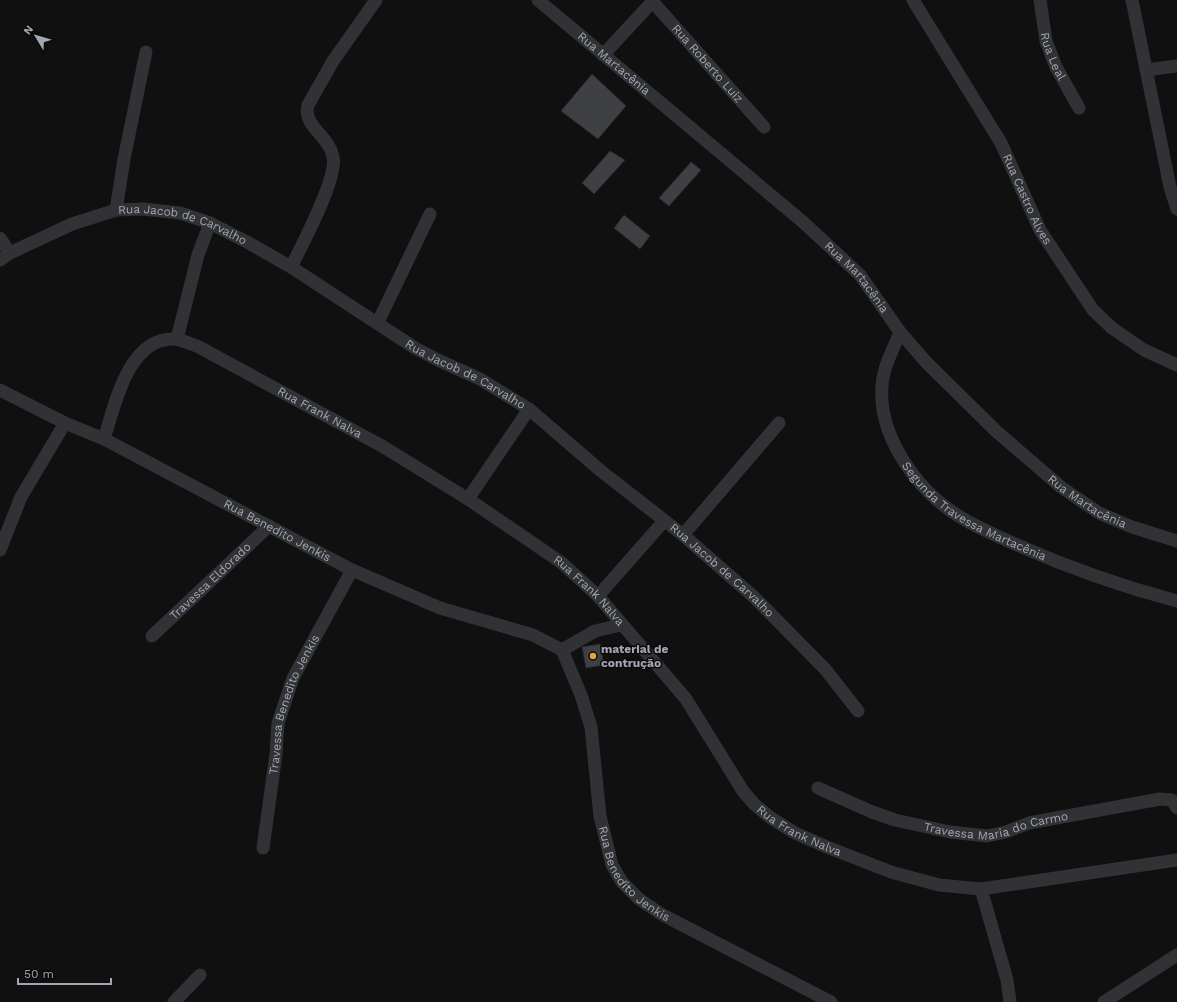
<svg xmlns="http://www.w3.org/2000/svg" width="1177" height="1002" viewBox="0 0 1177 1002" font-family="'Work Sans',sans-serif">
	<rect width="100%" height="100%" fill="#101011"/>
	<path fill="#3f4044" stroke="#2a2a2d" d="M592 74 626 106 598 139 561 111Z
		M610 151 625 160 594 194 582 183Z
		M691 162 701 170 669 206 659 198Z
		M624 215 650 236 640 249 614 228Z
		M600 644 604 665 586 668 582 647Z"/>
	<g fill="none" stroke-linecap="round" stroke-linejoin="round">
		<g stroke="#313235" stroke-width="13">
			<path id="s1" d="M538 0 803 222 860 275 900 332 926 362 996 431 1061 487 1099 513 1132 527 1177 541"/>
			<path id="s2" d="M651 0 764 127"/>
			<path id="s3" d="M913 0 1001 143 1040 230 1093 310 1112 328 1144 350 1177 365"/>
			<path id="s4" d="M1040 0 1046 41 1056 67 1079 108"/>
			<path d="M1132 0 1170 187 1177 209"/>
			<path d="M603 55 654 0"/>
			<path d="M1146 70 1177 66"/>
			<path d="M116 210 124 159 146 52"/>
			<path d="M0 238 10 253"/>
			<path id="s5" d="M0 260 10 253 72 224 116 210 143 209 180 213 210 223 247 242 291 267 415 348 438 360 480 379 529 409 601 471 683 535 754 597 825 669 858 711"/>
			<path d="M291 267C302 245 338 178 333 157 329 135 302 126 308 105L333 61 376 0"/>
			<path d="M378 322 430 214"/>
			<path id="s6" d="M900 332C893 350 883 367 882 386 878 435 915 487 954 513 975 527 999 537 1022 547 1072 569 1124 587 1177 601"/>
			<path d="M177 339 198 255 210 223"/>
			<path id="s7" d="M0 390 65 423 104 439 352 570 440 608 533 635 562 650 581 695 591 727 600 816 612 865 622 882 639 899 661 914 831 1002"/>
			<path id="s8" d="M104 439C115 405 128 336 176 339 183 340 190 344 197 346L382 446 468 499 562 563 598 596 686 699 743 791 754 804 771 818 795 833 827 847 891 872 939 885 981 889 1177 860"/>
			<path d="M468 499 529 409"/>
			<path d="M683 535 779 423"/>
			<path d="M0 550 21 497 65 423"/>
			<path d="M598 596 664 521"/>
			<path id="s9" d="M152 636 269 526"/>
			<path d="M562 650 595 631 621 625"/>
			<path id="s10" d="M818 788 872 812 895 820 950 832 987 836 1006 832 1029 823 1160 799 1172 800 1177 808"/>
			<path id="s11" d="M263 848 276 754 278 723 293 678 352 570"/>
			<path d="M981 889 1007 980 1010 1002"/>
			<path d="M174 1002 200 975"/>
			<path d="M1104 1002 1177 955"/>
		</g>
	</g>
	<circle fill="#e3a936" stroke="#0b0b0c" stroke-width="1.5" cx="593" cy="656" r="4"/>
	<g text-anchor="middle" stroke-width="3" stroke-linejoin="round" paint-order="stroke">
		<g font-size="12" fill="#a2a6b1" stroke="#0b0b0c">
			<text dy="4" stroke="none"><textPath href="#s4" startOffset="58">Rua Leal</textPath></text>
			<text dy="4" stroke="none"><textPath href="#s2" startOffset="85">Rua Roberto Luiz</textPath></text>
			<text dy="4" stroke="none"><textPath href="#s1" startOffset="99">Rua Martacênia</textPath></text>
			<text dy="4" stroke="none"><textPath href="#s3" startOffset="230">Rua Castro Alves</textPath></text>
			<text dy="4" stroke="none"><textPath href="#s5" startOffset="196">Rua Jacob de Carvalho</textPath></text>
			<text dy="4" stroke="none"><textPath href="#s1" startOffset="423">Rua Martacênia</textPath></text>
			<text dy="4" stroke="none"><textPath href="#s5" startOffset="520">Rua Jacob de Carvalho</textPath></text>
			<text dy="4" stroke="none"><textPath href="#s8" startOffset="295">Rua Frank Nalva</textPath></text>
			<text dy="4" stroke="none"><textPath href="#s1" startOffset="747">Rua Martacênia</textPath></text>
			<text dy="4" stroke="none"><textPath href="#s6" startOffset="225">Segunda Travessa Martacênia</textPath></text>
			<text dy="4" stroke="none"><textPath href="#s7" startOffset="311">Rua Benedito Jenkis</textPath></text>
			<text dy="4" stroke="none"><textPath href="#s5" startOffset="844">Rua Jacob de Carvalho</textPath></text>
			<text dy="4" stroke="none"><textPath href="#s9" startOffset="80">Travessa Eldorado</textPath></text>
			<text dy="4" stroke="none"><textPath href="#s8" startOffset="619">Rua Frank Nalva</textPath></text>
			<text dy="4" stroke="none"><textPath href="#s11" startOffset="148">Travessa Benedito Jenkis</textPath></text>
			<text dy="4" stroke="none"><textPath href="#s10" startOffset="187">Travessa Maria do Carmo</textPath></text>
			<text dy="4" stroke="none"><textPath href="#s8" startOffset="943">Rua Frank Nalva</textPath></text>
			<text dy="4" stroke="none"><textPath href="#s7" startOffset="863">Rua Benedito Jenkis</textPath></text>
		</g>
		<g font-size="12" font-weight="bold" fill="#a2a6b1" stroke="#0b0b0c" text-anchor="start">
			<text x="601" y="653">material de<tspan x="601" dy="14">contrução</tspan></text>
		</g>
	</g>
	<g transform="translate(36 36) rotate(308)" stroke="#0b0b0c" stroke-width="3" paint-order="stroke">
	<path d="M0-3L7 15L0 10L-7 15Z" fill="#a2a6b1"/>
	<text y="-6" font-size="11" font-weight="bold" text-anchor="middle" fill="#a2a6b1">N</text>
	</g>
	<path d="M18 978v6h93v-6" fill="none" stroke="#a2a6b1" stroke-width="2"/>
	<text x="24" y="978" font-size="12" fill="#a2a6b1" stroke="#0b0b0c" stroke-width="3" paint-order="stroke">50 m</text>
</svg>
